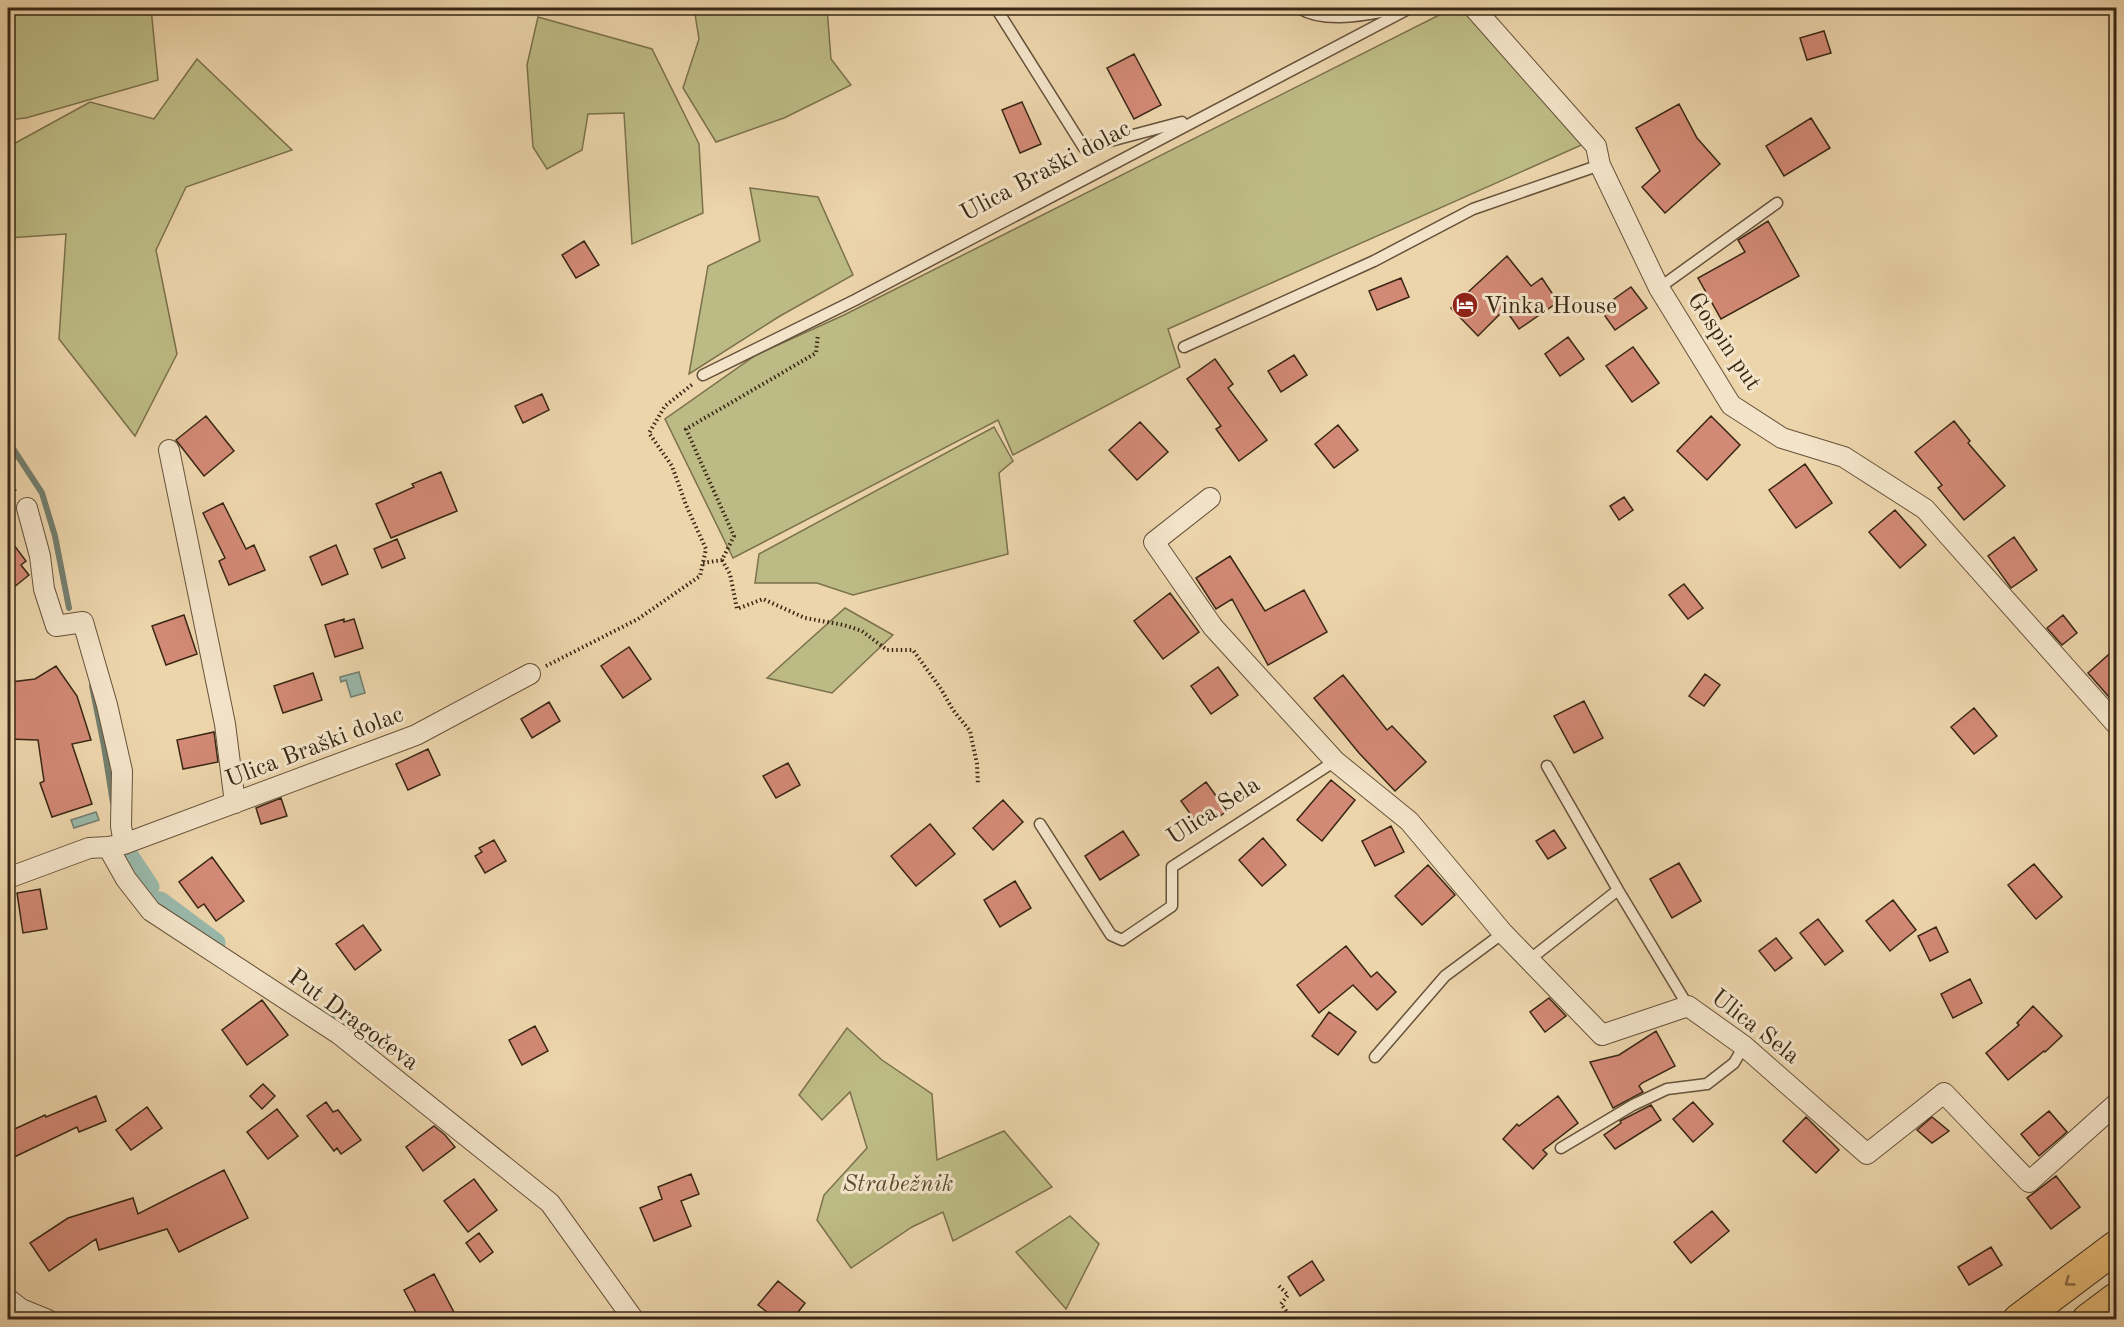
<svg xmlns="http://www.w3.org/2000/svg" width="2124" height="1327" viewBox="0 0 2124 1327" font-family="'Old Standard TT',serif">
	<rect width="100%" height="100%" fill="#ecd4ab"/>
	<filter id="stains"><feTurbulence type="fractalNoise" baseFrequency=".00333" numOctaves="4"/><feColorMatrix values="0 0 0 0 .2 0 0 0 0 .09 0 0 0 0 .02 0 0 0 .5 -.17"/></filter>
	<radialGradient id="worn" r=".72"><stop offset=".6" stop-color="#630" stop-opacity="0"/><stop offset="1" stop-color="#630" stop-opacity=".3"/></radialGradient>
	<path fill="#bdbb85" stroke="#7b714c" stroke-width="1.5" d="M8 8H151L158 80 26 118 8 120Z
		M694 8H827L831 59 851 85 784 118 716 142 683 88 699 39Z
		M1453 8H1481L1586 143 1168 329 1180 367 1013 455 998 420 733 558 665 419 756 355 844 315Z
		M538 17 652 49 699 144 703 213 632 244 624 113 588 114 582 150 547 169 533 147 527 65Z
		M197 59 292 150 186 187 156 250 177 354 135 436 59 339 66 234 8 238V147L90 102 154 119Z
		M750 188 818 197 853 275 780 316 689 374 708 266 760 241Z
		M994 427 1013 461 999 473 1008 554 853 595 817 583H755L759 554Z
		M845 608 893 635 832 693 767 678Z
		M847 1028 882 1060 932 1094 937 1160 1004 1131 1052 1187 953 1241 943 1212 912 1227 851 1268 817 1220 824 1195 867 1148 850 1092 822 1120 799 1095Z
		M1070 1216 1099 1244 1066 1309 1016 1252Z"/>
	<path fill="#99b8aa" stroke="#737e6e" stroke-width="1.5" d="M359 672 365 693 351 697 346 680 341 682 340 677Z
		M96 812 99 820 74 828 71 820Z"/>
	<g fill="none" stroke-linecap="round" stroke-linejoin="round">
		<path stroke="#737e6e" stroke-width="6" d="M8 441 42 493 55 536 69 608
			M92 686 104 746 113 803"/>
		<path stroke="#99b8aa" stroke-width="21" d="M127 854 149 887
			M160 902 215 943
			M327 1016 365 1040"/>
	</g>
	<path fill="#d28975" stroke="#392714" stroke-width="1.5" d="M1824 31 1831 53 1807 60 1800 38Z
		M1134 54 1161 105 1134 119 1107 68Z
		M1022 102 1041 144 1020 153 1002 110Z
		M1679 104 1697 138 1720 164 1665 213 1642 187 1660 171 1636 128Z
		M1811 118 1830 148 1784 176 1766 146Z
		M1768 221 1799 276 1721 319 1698 278 1745 252 1738 240Z
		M584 241 599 265 576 278 562 255Z
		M1507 256 1531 286 1542 278 1558 302 1519 329 1505 309 1478 336 1451 308Z
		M1401 278 1409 297 1377 310 1369 291Z
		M1631 287 1647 308 1615 330 1600 309Z
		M1568 337 1584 359 1560 376 1545 354Z
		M1633 347 1659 383 1632 402 1606 366Z
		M1294 355 1307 375 1281 392 1268 371Z
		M1215 359 1233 384 1228 388 1267 440 1239 461 1216 429 1221 426 1187 379Z
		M542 394 549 410 523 423 515 406Z
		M206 416 234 451 204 476 176 440Z
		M1711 416 1740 445 1707 480 1677 451Z
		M1954 421 1970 441 1968 443 2005 486 1964 520 1938 488 1942 485 1915 452Z
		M1140 422 1168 452 1137 480 1109 450Z
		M1338 425 1358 450 1334 468 1315 444Z
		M1805 464 1832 503 1796 528 1769 490Z
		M441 472 457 511 391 538 376 504 414 487 412 484Z
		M1624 497 1633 510 1619 520 1610 506Z
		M223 503 246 549 254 545 265 570 229 585 219 561 225 558 203 513Z
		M1895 510 1926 545 1900 568 1869 532Z
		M8 537 26 561 21 565 29 575 8 592Z
		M2014 537 2037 570 2011 588 1988 556Z
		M397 539 405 558 382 568 374 549Z
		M336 545 348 574 322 585 310 557Z
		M1230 556 1265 611 1304 590 1327 632 1268 665 1232 599 1216 609 1196 578Z
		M1684 584 1703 608 1688 619 1669 595Z
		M1170 593 1199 632 1163 659 1134 621Z
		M184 615 197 654 166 665 152 626Z
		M2063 615 2077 633 2062 645 2047 628Z
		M344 619V622L354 619 363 648 335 657 325 625Z
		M629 647 651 679 623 698 601 666Z
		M2116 648V705L2088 673Z
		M56 666 77 696 91 740 72 744 92 804 52 817 40 783 44 781 38 740 8 739V698L12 697 11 682 35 679Z
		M1218 667 1238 695 1211 714 1191 686Z
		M313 673 322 700 283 713 274 686Z
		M1705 674 1720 685 1704 706 1689 696Z
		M1343 675 1387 730 1392 726 1426 762 1395 791 1359 753 1314 698Z
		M1584 701 1603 738 1574 753 1554 716Z
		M549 702 560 721 532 738 521 719Z
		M1974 708 1997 736 1974 754 1951 727Z
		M214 732 218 762 183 769 177 740Z
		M428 749 440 775 408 790 396 764Z
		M788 763 800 785 776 798 763 776Z
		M1331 780 1355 800 1322 841 1297 820Z
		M1206 782 1227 811 1201 829 1181 801Z
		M281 798 287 816 261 824 256 808Z
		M1003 800 1023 822 993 850 973 828Z
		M930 824 955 854 916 886 891 856Z
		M1391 826 1404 852 1375 866 1362 841Z
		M1554 830 1566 848 1548 859 1536 841Z
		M1123 831 1139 855 1100 880 1085 856Z
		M1263 838 1286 865 1262 886 1239 860Z
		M494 840 506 861 485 873 475 856 482 852 479 848Z
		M212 857 244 901 216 921 204 904 198 908 179 882Z
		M1679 863 1701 901 1672 918 1650 879Z
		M2034 864 2062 897 2036 919 2008 885Z
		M1428 865 1455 895 1422 925 1395 896Z
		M1015 881 1031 908 1000 927 984 900Z
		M40 889 47 929 23 933 17 893Z
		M1893 900 1916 930 1890 951 1866 921Z
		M1818 919 1843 951 1825 965 1800 933Z
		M363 925 381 950 355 970 336 944Z
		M1936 927 1948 952 1930 961 1918 936Z
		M1776 938 1792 958 1775 971 1759 951Z
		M1346 946 1371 977 1377 972 1396 992 1377 1010 1353 985 1319 1013 1297 985Z
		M1970 979 1982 1003 1953 1018 1941 994Z
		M1549 998 1566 1016 1545 1032 1530 1012Z
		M262 1000 288 1035 247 1065 222 1030Z
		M2033 1006 2062 1036 2045 1052 2044 1051 2008 1080 1986 1053 2019 1025 2017 1023Z
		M1329 1012 1356 1032 1338 1055 1312 1036Z
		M535 1026 548 1051 522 1065 509 1040Z
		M1656 1031 1675 1066 1642 1083 1639 1086 1643 1092 1613 1108 1590 1062 1619 1055Z
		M263 1084 275 1096 262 1109 250 1096Z
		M96 1096 106 1121 79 1132 77 1127 8 1160V1132L45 1115 46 1117Z
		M1558 1096 1578 1123 1543 1150 1547 1154 1533 1169 1503 1139 1517 1124 1519 1126Z
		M326 1102 333 1112 338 1110 361 1140 341 1154 337 1148 334 1151 307 1116Z
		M1693 1102 1713 1124 1693 1142 1673 1119Z
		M1651 1105 1661 1120 1615 1149 1604 1135 1621 1123 1620 1121Z
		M147 1107 162 1128 131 1150 116 1130Z
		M277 1109 298 1136 268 1159 247 1132Z
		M2049 1111 2067 1132 2039 1156 2021 1134Z
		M1806 1117 1839 1150 1816 1173 1783 1141Z
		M1932 1117 1949 1131 1932 1143 1917 1130Z
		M434 1126 445 1135 455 1147 423 1171 406 1147Z
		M224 1170 248 1218 179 1252 167 1229 99 1250 96 1239 49 1271 30 1243 68 1218 133 1198 138 1214Z
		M691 1174 699 1194 681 1201 691 1226 654 1241 640 1208 662 1199 658 1187Z
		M2056 1176 2080 1207 2051 1229 2027 1198Z
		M474 1179 497 1210 468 1232 444 1201Z
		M1712 1211 1729 1231 1691 1263 1674 1242Z
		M479 1233 493 1252 480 1262 466 1243Z
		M1991 1247 2002 1265 1969 1285 1958 1267Z
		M1312 1261 1324 1280 1300 1296 1288 1277Z
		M434 1274 458 1320H420L404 1290Z
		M778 1281 805 1303 792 1320H777L758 1305Z"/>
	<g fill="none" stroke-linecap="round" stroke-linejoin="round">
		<defs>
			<path id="lane" d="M996 8 1084 148 1182 122
				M1299 8C1326 25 1371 14 1401 8
				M1659 288 1777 203
				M1184 347 1374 261 1473 209 1600 165
				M703 375 855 300 1410 8
				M1547 766 1618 890 1688 1006
				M1040 824 1111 935 1122 940 1172 906V867L1335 761
				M1529 960 1618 890
				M1375 1057 1445 976 1503 933
				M1561 1148 1633 1105 1667 1089 1707 1084 1734 1063 1744 1046"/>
			<path id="street" d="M1474 8 1596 146 1600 165 1659 288 1731 405 1782 438 1844 457 1925 509 2116 724
				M169 450 225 724 235 803
				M1210 498 1154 542 1213 627 1335 761 1409 821 1503 933 1602 1035 1688 1006 1744 1046 1867 1154 1944 1093 2029 1182 2116 1104
				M27 508 40 556 44 589 56 626 83 622 107 705 122 771 121 826 124 844
				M108 847 124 844 416 735 530 674
				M8 878 89 848 108 847 126 879 151 911 339 1034 550 1203 634 1320
				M8 1299 21 1309 48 1320"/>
			<path id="primary" d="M2019 1320 2116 1247
				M2088 1320 2116 1299"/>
		</defs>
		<use href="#lane" stroke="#66523a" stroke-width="13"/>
		<use href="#street" stroke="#66523a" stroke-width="22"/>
		<use href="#primary" stroke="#392714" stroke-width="34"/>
		<path stroke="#392714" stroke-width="4" stroke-dasharray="1.5 3" stroke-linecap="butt" d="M8 478 16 493
			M722 560 730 574 737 609 763 599 805 618 844 625 862 631 887 650H913L941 689 953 710 970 731 977 764 978 785
			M703 563 722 560 734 536 686 429 816 353 818 334
			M546 666 638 619 700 576 706 549 686 505 672 466 649 433 665 406 694 383
			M1279 1286 1288 1295 1281 1304 1293 1320"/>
		<use href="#lane" stroke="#f3e3c8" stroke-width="10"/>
		<use href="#street" stroke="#f3e3c8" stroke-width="20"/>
		<use href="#primary" stroke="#e6ba76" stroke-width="32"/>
	</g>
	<defs><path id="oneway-chevron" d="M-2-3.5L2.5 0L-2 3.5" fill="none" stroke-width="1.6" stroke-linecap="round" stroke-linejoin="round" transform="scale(1.5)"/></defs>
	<use stroke="#876940" href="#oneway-chevron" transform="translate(2069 1282) rotate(144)"/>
	<defs>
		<symbol id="hotel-disc" viewBox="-11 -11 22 22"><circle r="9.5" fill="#8f2418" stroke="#f3e3c8"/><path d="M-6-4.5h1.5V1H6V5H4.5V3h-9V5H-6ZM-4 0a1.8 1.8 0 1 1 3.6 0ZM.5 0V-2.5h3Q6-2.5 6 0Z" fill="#fff"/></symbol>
	</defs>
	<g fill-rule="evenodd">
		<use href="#hotel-disc" x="1450" y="290" width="30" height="30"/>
	</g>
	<g text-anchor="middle" stroke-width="6" stroke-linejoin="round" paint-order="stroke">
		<g font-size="24" fill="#392714" stroke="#f3e3c8">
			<text transform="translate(1045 170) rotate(-28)" y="8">Ulica Braški dolac</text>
			<text transform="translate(1725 341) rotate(56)" y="8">Gospin put</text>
			<text transform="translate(314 746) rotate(-21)" y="8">Ulica Braški dolac</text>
			<text transform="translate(1213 810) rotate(-33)" y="8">Ulica Sela</text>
			<text transform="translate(354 1019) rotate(36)" y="8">Put Dragočeva</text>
			<text transform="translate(1756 1026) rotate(38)" y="8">Ulica Sela</text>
		</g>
		<g font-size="24" fill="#392714" stroke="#f3e3c8" text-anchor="start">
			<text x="1484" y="313">Vinka House</text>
		</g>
		<g font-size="24" font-style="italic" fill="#5a4c30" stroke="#f3e3c8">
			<text x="898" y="1191">Strabežnik</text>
		</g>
	</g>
	<rect width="2124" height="1327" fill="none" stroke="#ecd4ab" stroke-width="30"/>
	<rect x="9" y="9" width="2106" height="1309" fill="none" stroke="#392714" stroke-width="3"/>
	<rect x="15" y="15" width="2094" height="1297" fill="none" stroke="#392714" stroke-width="1.5"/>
	<rect width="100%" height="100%" filter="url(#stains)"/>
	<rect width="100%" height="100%" fill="url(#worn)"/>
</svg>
